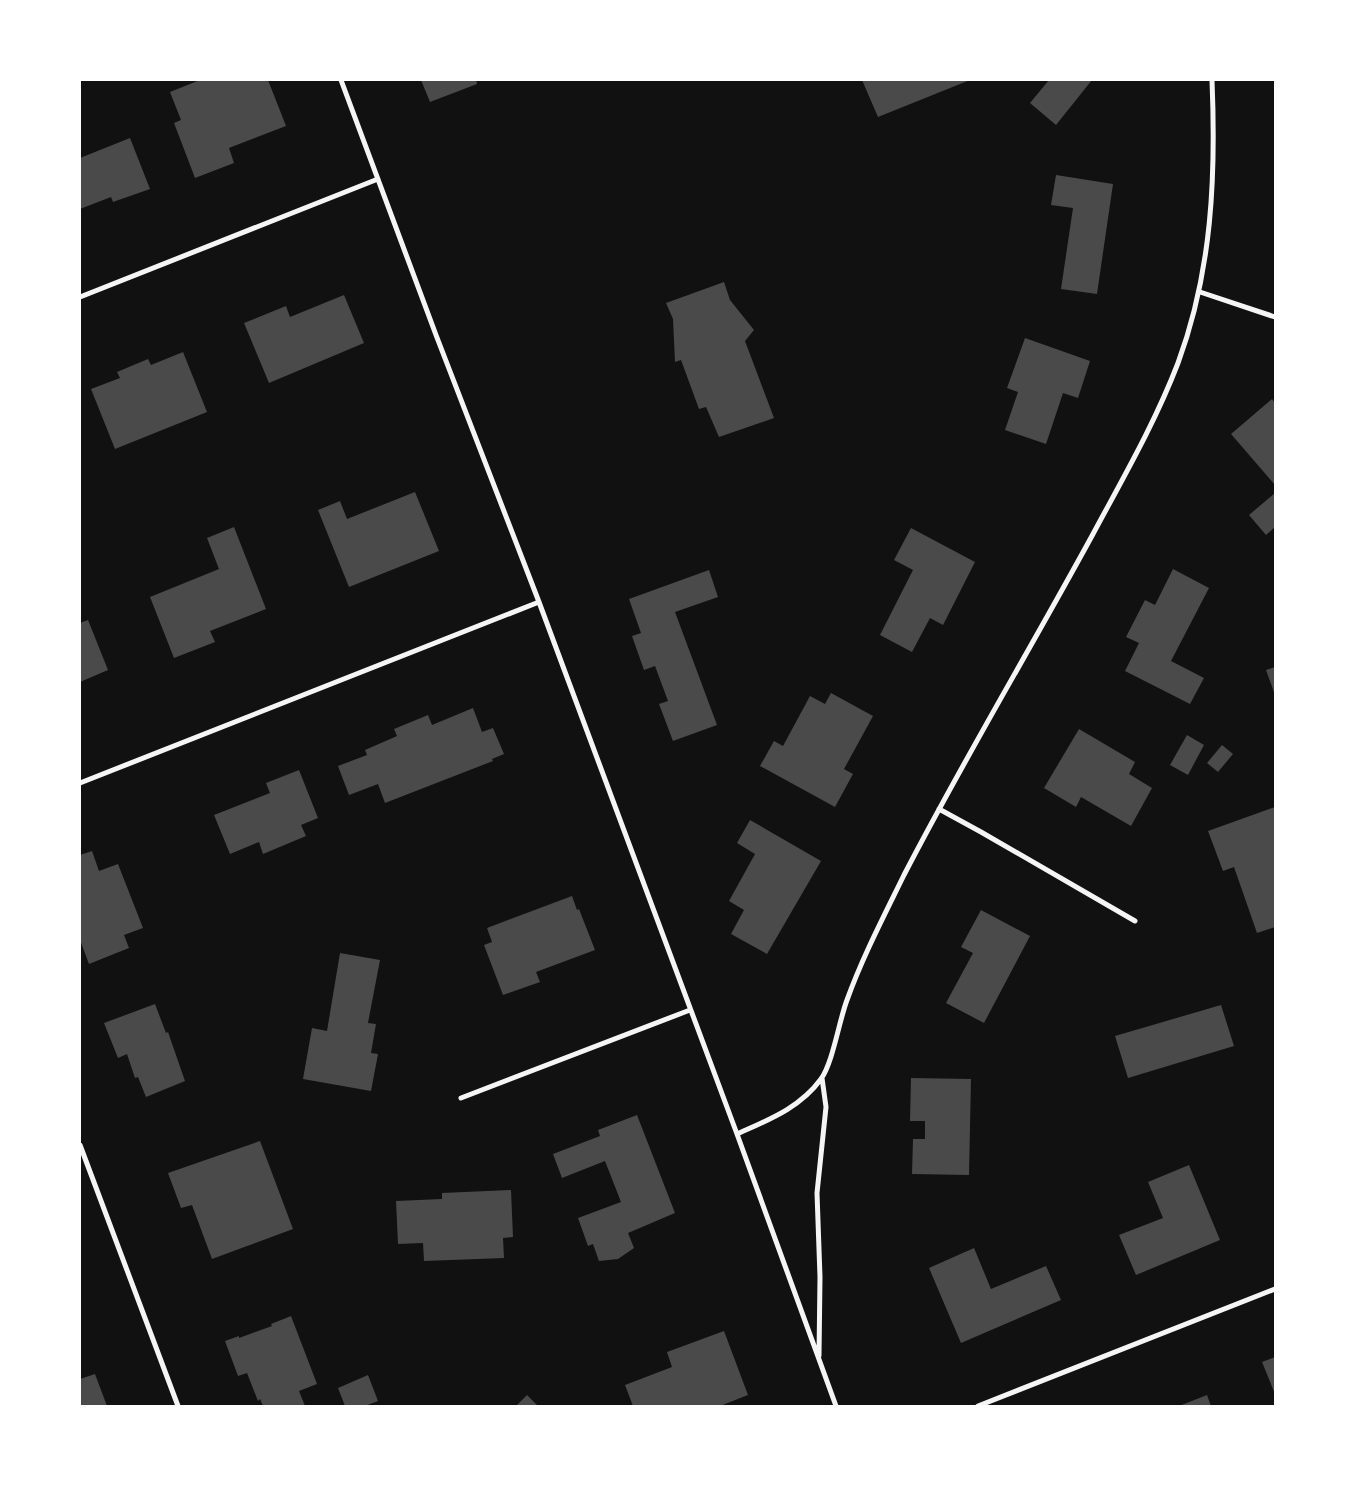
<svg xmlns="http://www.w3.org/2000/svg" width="1355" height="1486" viewBox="0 0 1355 1486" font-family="'Varela Round',sans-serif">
	<rect width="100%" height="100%" fill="#111"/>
	<path fill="#4a4a4a" d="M200 80H268L286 126 229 148 234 163 195 178 174 123 181 120 170 92Z
		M421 80H476L477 84 430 102Z
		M862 80H970L878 117Z
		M1049 80H1092L1056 125 1030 103Z
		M130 138 150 189 113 202 111 197 80 209V158Z
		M1056 175 1113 184 1097 294 1061 289 1073 208 1051 205Z
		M724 282 730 300 754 330 745 341 774 418 719 437 706 407 699 409 681 360 675 362 673 319 666 303Z
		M344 295 364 343 269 383 244 323 286 306 290 317Z
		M1025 338 1090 361 1078 398 1063 393 1046 444 1005 430 1018 392 1007 388Z
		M183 352 207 412 115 449 91 389 120 378 117 372 148 359 151 365Z
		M1272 399 1275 403V485L1231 434Z
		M415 492 439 551 349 587 318 510 340 501 347 519Z
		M1275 493V527L1266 535 1249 515Z
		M234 527 266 609 210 631 215 642 174 658 150 597 219 569 207 538Z
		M911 528 975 562 943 625 930 618 912 652 880 635 913 570 894 560Z
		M1173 569 1209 588 1171 661 1204 678 1190 704 1125 671 1139 643 1126 637 1145 600 1155 605Z
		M709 570 718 597 675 612 717 725 673 741 659 704 668 701 655 666 644 670 632 636 641 633 629 599Z
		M88 620 108 670 80 682V623Z
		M1275 667V695L1266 670Z
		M831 693 873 716 844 769 853 774 835 807 760 766 774 741 783 746 810 696 825 704Z
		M473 708 482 732 493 728 504 754 492 759 493 761 385 803 378 784 349 795 338 766 367 755 365 750 397 736 394 729 428 715 432 725Z
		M1079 729 1135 762 1129 774 1152 788 1131 826 1081 797 1076 807 1044 788Z
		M1187 735 1204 745 1188 775 1170 765Z
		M1222 745 1233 754 1218 772 1207 763Z
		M299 770 318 818 301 825 306 836 263 854 259 842 230 854 214 815 270 793 266 783Z
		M1275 807V927L1257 933 1234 867 1223 871 1208 831Z
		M750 820 821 861 767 954 731 934 744 910 729 901 755 854 737 843Z
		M92 851 99 871 118 864 143 928 124 935 129 948 89 964 80 940V855Z
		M572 896 577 910 579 909 595 950 536 972 540 982 503 995 484 945 492 942 487 928Z
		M981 910 1030 936 984 1023 946 1003 973 953 961 947Z
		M340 953 380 960 368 1023 376 1024 371 1053 378 1054 371 1091 303 1079 312 1028 327 1031Z
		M155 1004 166 1033 168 1032 185 1081 146 1097 138 1077 135 1078 127 1054 118 1058 104 1023Z
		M1221 1005 1234 1046 1128 1078 1115 1036Z
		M911 1078 971 1079 969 1175 912 1174 913 1139H925V1121H910Z
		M637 1115 675 1213 628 1233 634 1248 618 1259 599 1261 593 1244 588 1246 578 1218 621 1202 605 1161 562 1178 553 1154 600 1136 598 1130Z
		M260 1141 293 1229 212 1259 192 1205 181 1208 168 1173Z
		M1189 1165 1220 1240 1136 1275 1119 1235 1163 1218 1148 1182Z
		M511 1190 513 1237 503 1238 504 1258 424 1261 423 1243 398 1244 396 1201 442 1199V1193Z
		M974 1248 991 1289 1046 1266 1061 1300 961 1343 929 1268Z
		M291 1316 317 1384 299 1391 305 1406H263L260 1399 258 1401 247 1373 238 1376 225 1341 239 1336V1338L272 1326 271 1324Z
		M724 1331 748 1395 720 1406H633L625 1385 672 1367 667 1352Z
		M1275 1357V1394L1262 1362Z
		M95 1374 107 1406H80V1379Z
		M368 1375 378 1401 365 1406H345L338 1388Z
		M527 1395 538 1406H516Z
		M1207 1395 1211 1406H1179Z"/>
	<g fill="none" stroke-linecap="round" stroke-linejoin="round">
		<path stroke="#f5f5f5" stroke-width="5" d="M341 80 436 335 539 602 737 1134 836 1406
			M1200 292 1275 317
			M80 297 378 179
			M80 783 539 602
			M939 809 981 832 1135 921
			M461 1098 690 1010
			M737 1134C768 1120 800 1108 821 1079 833 1062 839 1021 847 1000 863 956 884 916 904 875 964 759 1031 648 1093 534 1123 478 1155 423 1178 363 1212 271 1216 177 1212 80
			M80 1145 178 1406
			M819 1356 820 1277 817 1193 826 1107 822 1078
			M978 1406 1275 1289"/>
	</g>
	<rect width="1355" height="1486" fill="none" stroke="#ffffff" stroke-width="162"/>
</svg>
